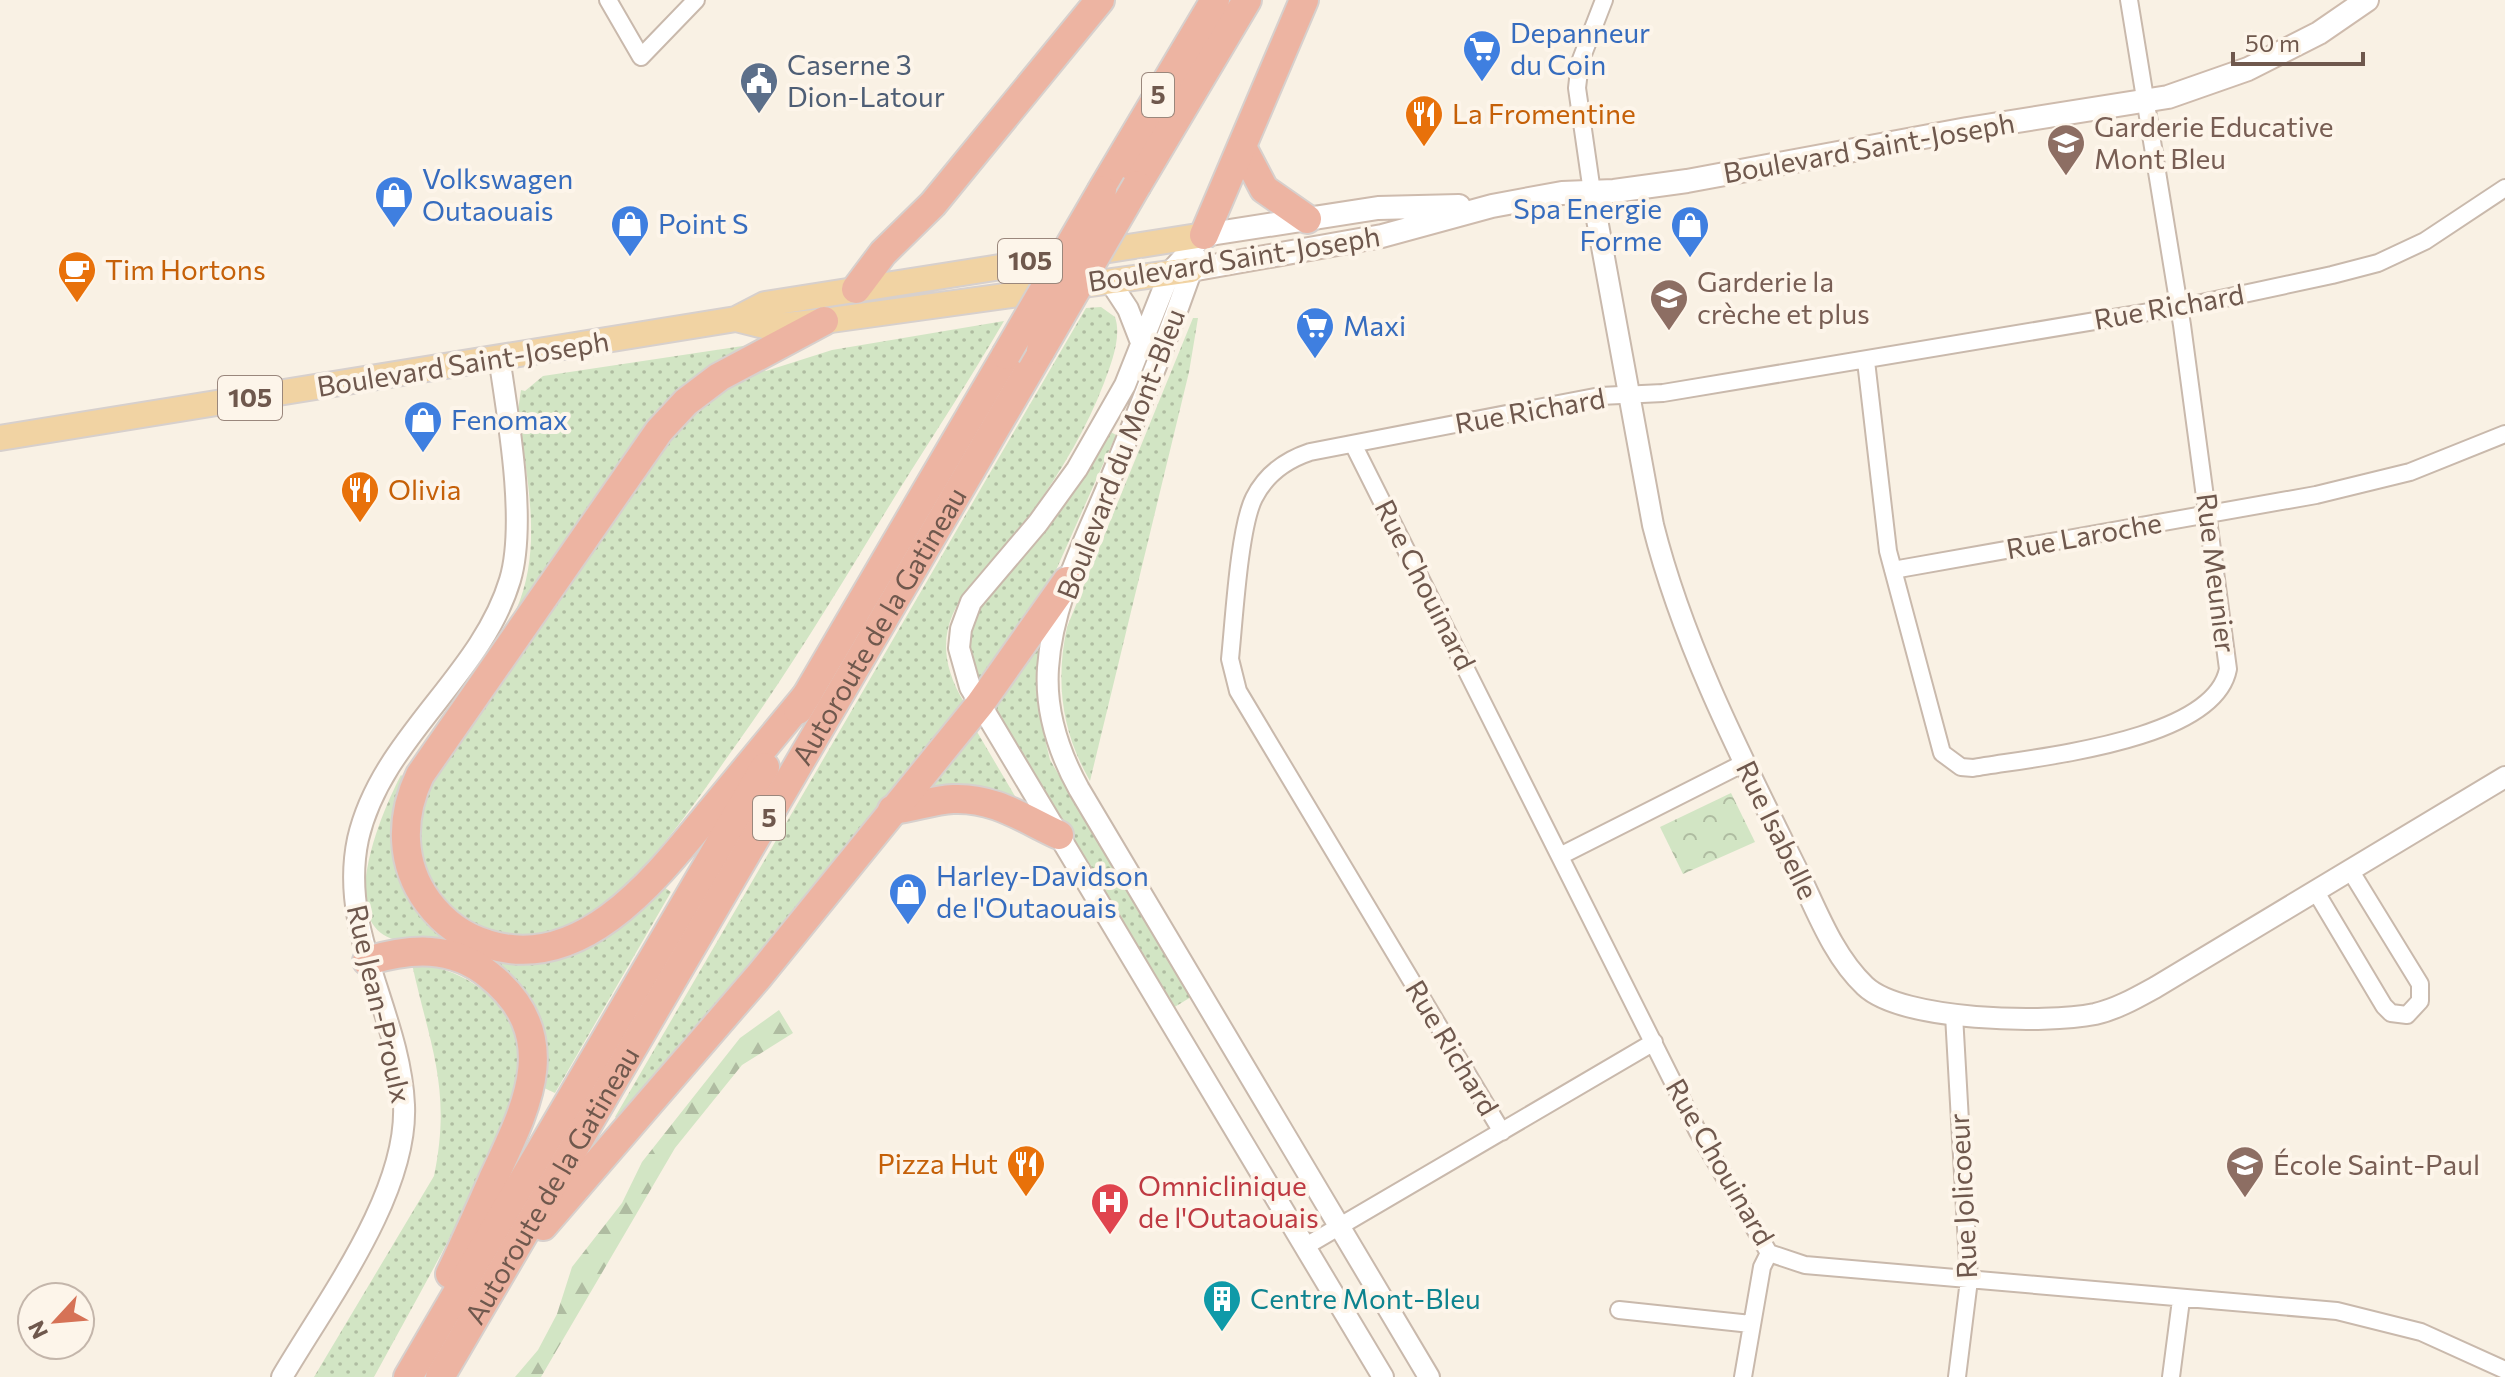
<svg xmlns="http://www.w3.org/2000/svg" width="2505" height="1377" viewBox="0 0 2505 1377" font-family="Commissioner,sans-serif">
	<defs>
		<pattern id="grass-dots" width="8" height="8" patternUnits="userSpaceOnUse" patternTransform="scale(2)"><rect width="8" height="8" fill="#d2e5c4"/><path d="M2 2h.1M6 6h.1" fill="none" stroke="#afbca1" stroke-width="1.8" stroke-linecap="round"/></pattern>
		<pattern id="forest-firs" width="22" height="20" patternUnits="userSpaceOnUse" patternTransform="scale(2)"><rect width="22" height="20" fill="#d2e5c4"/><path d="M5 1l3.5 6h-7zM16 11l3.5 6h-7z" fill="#afbca1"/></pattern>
		<pattern id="park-crowns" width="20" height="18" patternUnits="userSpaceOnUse" patternTransform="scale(2)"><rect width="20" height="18" fill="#d2e5c4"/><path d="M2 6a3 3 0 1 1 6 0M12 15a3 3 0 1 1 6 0" fill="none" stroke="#afbca1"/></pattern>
	</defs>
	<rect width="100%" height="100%" fill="#f9f1e4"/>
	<path fill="url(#grass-dots)" d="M1101 307 1115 317C1122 337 1111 364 1104 383 1086 430 1059 475 1029 516 982 579 912 617 965 704L623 1122 615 1117 1086 308Z
		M1193 318H1198L1189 372 1090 781C1062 732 1055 683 1067 627Z
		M1004 321C971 378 934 434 899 490 848 573 799 656 743 735 702 792 664 853 610 899 594 913 567 929 547 935 481 953 409 889 420 821 425 790 444 766 460 740L678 430 720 394 762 369 766 371 832 350Z
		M756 344 726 362 519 612 516 610C544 547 526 476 518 410L521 390 525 391 543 376Z
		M1109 431 1116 435 1053 577 1027 622 980 688 967 647 975 610Z
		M1034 642 1042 647 1037 673 1038 709 1050 760 1191 997 1173 1008 991 705Z
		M973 725 1019 803 919 790Z
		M401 775 407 780 397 855 498 959 661 885 671 892 555 1093 542 1087 522 998 400 941C331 929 382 811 401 775Z
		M412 964C467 966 527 1010 520 1071 516 1106 497 1142 482 1173 449 1243 411 1309 374 1377H314L434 1176C452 1089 430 1046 412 964Z"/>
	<path fill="url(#forest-firs)" d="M779 1010 793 1033 742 1065 675 1148 541 1377H515L538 1350 557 1314 572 1267 622 1203 642 1162 740 1038Z"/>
	<path fill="url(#park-crowns)" d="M1731 793 1755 842 1683 874 1660 827Z"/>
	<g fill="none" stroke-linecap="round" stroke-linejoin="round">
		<defs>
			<path id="minor" d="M608 0 641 57 696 0
				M1592 192 1577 88 1580 62 1604 0
				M1866 361 1888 551 1942 753 1961 767 1973 768C2034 757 2214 742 2228 669L2182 325 2129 0
				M1353 444 1698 1132 1769 1253 1805 1265 2337 1311 2421 1332 2505 1370
				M1893 570 2316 495 2410 472 2505 434
				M1560 856 1744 763
				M2316 892 2384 1006 2391 1013 2407 1015 2420 1001V984L2350 870
				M1954 1015 1969 1280 1957 1377
				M1502 1132 1238 691 1230 659C1234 621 1239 528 1254 498 1266 474 1286 460 1310 452L1600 396 1663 393 2197 304 2332 275 2378 263 2425 241 2505 188
				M1306 1246 1654 1042
				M1619 1310 1751 1324
				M1743 1377 1762 1267 1769 1253
				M2171 1377 2181 1300"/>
			<path id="tertiary" d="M1592 192 1653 525C1683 644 1741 757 1795 866 1815 906 1832 955 1865 986 1902 1021 2046 1024 2095 1014 2117 1009 2136 998 2156 987L2505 777
				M1204 235 1170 272 1125 385 1077 469 1038 523 971 602 961 629 959 648 970 687 1383 1377
				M1196 257C1169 336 1138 413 1106 490 1082 547 1052 605 1048 668 1045 712 1058 751 1079 789L1429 1377
				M1109 280 1128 309 1142 345
				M282 1377C326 1302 408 1194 404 1105 400 1013 338 933 358 839 381 738 481 677 510 580 527 523 508 417 499 357"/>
			<path id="secondary" d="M1204 235 1378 208 1459 206
				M1191 270 1382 236 1492 206 1562 193 1614 191 1687 181 1967 129 2168 97 2248 69 2319 33 2367 0"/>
			<path id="primary" d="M736 319 768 327 824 321 1191 270
				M0 438 736 319 765 304 1204 235"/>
			<g id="motorway">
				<path d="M1242 147 1264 189 1307 219"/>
				<path d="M1137 185 1247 0"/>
				<path d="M1102 190 1215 0"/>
				<path d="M1204 235 1304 0"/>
				<path d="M856 289 883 253 933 204 1100 0"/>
				<path d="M807 695C777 731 747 768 717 804 663 869 586 976 487 944 463 937 443 922 428 902 400 864 400 817 420 775L659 431 686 402 719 377 824 321"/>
				<path d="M798 710 1006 355"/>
				<path d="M892 810C912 808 933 800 953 799 994 797 1024 819 1059 835"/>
				<path d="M367 961C411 948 452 945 489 975 565 1036 526 1108 493 1179 479 1211 465 1243 450 1274"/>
				<path d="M543 1226 759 976 980 704 1067 581"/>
				<path d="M408 1377 765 767"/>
				<path id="s1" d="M440 1377 1041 350"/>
			</g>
		</defs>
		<use href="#minor" stroke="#c9b9ac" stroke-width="20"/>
		<use href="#tertiary" stroke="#c9b9ac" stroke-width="24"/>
		<use href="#secondary" stroke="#cebbad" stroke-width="26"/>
		<use href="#primary" stroke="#d7d0cd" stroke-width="28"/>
		<use href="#motorway" stroke="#d7d0cd" stroke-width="32"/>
		<use href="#minor" stroke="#fff" stroke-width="16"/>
		<use href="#tertiary" stroke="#fff" stroke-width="20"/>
		<use href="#secondary" stroke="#fff" stroke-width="22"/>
		<use href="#primary" stroke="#f1d3a3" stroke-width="24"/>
		<use href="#motorway" stroke="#edb4a2" stroke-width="28"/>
		<defs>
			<path id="motorway-bridge" d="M1041 350 1137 185
				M1006 355 1102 190"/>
		</defs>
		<use href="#motorway-bridge" stroke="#d7d0cd" stroke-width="32" stroke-linecap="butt"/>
		<use href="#motorway-bridge" stroke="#edb4a2" stroke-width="28"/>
	</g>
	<defs>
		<symbol id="supermarket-pin" viewBox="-11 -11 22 30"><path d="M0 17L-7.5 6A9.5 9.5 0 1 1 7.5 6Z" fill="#3f7fe0" stroke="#fdf5ea"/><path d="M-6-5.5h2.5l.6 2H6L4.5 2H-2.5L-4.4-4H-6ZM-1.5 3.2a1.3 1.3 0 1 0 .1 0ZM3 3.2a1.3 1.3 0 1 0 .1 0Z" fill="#fff"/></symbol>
		<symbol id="civic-pin" viewBox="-11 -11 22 30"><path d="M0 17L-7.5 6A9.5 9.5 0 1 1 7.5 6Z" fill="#5c6f8a" stroke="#fdf5ea"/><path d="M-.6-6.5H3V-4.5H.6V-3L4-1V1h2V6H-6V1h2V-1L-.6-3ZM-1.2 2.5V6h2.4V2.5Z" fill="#fff"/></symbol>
		<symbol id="restaurant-pin" viewBox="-11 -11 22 30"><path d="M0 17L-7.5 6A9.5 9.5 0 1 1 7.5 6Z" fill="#e8710a" stroke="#fdf5ea"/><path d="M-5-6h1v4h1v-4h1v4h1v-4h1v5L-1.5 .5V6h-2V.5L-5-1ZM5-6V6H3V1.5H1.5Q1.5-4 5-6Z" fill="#fff"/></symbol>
		<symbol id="school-pin" viewBox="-11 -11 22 30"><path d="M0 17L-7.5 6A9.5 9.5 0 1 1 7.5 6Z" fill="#8d6e63" stroke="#fdf5ea"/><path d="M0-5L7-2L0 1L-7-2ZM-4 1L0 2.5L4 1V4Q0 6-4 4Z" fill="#fff"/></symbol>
		<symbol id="shop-pin" viewBox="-11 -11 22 30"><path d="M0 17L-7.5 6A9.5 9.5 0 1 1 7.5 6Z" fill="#3f7fe0" stroke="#fdf5ea"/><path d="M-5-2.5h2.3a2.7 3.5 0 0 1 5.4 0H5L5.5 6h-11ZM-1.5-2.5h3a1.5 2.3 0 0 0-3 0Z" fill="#fff"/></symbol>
		<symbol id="cafe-pin" viewBox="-11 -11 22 30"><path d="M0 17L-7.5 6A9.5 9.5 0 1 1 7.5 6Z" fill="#e8710a" stroke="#fdf5ea"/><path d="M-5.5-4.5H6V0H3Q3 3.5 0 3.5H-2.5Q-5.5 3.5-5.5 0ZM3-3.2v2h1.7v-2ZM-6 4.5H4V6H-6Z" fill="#fff"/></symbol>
		<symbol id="hospital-pin" viewBox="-11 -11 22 30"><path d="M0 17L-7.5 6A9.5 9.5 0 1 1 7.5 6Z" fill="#e0444e" stroke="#fdf5ea"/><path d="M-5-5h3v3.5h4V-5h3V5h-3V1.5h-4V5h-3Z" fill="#fff"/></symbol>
		<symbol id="building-pin" viewBox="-11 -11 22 30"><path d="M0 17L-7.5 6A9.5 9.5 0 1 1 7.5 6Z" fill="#0f9aa8" stroke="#fdf5ea"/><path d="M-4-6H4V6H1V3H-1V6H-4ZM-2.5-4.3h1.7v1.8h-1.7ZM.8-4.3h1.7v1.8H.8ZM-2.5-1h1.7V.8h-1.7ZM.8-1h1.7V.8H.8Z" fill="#fff"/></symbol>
	</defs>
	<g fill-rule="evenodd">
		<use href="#supermarket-pin" x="1460" y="27" width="44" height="60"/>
		<use href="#civic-pin" x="737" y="59" width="44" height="60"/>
		<use href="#restaurant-pin" x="1402" y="92" width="44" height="60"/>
		<use href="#school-pin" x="2044" y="121" width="44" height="60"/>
		<use href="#shop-pin" x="372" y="173" width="44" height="60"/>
		<use href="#shop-pin" x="608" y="202" width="44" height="60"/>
		<use href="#shop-pin" x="1668" y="203" width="44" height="60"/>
		<use href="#cafe-pin" x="55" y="248" width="44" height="60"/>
		<use href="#school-pin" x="1647" y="276" width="44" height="60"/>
		<use href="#supermarket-pin" x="1293" y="304" width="44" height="60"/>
		<use href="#shop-pin" x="401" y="398" width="44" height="60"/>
		<use href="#restaurant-pin" x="338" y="468" width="44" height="60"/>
		<use href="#shop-pin" x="886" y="870" width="44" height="60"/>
		<use href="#restaurant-pin" x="1004" y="1142" width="44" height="60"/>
		<use href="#school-pin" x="2223" y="1143" width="44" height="60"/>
		<use href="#hospital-pin" x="1088" y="1180" width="44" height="60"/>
		<use href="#building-pin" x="1200" y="1277" width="44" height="60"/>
	</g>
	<g text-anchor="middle" stroke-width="8" stroke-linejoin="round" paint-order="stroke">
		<g fill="#fdf5ea" stroke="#9a877c" stroke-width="2">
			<rect x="1142" y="73" width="32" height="44" rx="6"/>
			<rect x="998" y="239" width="64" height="44" rx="6"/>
			<rect x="218" y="376" width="64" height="44" rx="6"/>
			<rect x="753" y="796" width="32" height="44" rx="6"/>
		</g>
		<g font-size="26" font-weight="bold" fill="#6f584d">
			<text x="1158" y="104">5</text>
			<text x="1030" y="270">105</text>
			<text x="250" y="407">105</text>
			<text x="769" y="827">5</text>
		</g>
		<g font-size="28" fill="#366cbe" stroke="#fdf5ea" text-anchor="start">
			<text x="1510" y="43">Depanneur<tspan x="1510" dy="32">du Coin</tspan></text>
			<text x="422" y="189">Volkswagen<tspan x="422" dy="32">Outaouais</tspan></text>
			<text x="1662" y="219" text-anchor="end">Spa Energie<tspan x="1662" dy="32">Forme</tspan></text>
			<text x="658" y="234">Point S</text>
			<text x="1343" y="336">Maxi</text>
			<text x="451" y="430">Fenomax</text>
			<text x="936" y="886">Harley-Davidson<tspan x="936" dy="32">de l'Outaouais</tspan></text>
		</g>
		<g font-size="28" fill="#4e5e75" stroke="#fdf5ea" text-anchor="start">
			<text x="787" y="75">Caserne 3<tspan x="787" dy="32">Dion-Latour</tspan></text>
		</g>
		<g font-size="28" fill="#c56008" stroke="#fdf5ea" text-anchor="start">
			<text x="1452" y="124">La Fromentine</text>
			<text x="105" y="280">Tim Hortons</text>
			<text x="388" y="500">Olivia</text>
			<text x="998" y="1174" text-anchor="end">Pizza Hut</text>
		</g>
		<g font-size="28" fill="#785e54" stroke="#fdf5ea" text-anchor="start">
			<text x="2094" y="137">Garderie Educative<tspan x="2094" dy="32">Mont Bleu</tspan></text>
			<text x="1697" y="292">Garderie la<tspan x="1697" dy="32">crèche et plus</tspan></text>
			<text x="2273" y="1175">École Saint-Paul</text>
		</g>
		<g font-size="28" fill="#6f584d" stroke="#fdf5ea">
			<text transform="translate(1869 148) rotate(-10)" y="10">Boulevard Saint-Joseph</text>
			<text transform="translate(1234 259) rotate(-9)" y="10">Boulevard Saint-Joseph</text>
			<text transform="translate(2169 307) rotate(-10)" y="10">Rue Richard</text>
			<text transform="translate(463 364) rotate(-9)" y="10">Boulevard Saint-Joseph</text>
			<text transform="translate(1530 411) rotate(-10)" y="10">Rue Richard</text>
			<text transform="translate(1121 454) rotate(-69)" y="10">Boulevard du Mont-Bleu</text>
			<text transform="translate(2084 536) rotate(-10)" y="10">Rue Laroche</text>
			<text transform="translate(2216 573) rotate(83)" y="10">Rue Meunier</text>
			<text transform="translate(1425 585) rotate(63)" y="10">Rue Chouinard</text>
			<text dy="10" stroke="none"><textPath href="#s1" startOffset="870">Autoroute de la Gatineau</textPath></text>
			<text transform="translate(1777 830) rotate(64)" y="10">Rue Isabelle</text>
			<text transform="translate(379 1004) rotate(77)" y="10">Rue Jean-Proulx</text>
			<text transform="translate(1452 1048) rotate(59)" y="10">Rue Richard</text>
			<text transform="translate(1720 1162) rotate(60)" y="10">Rue Chouinard</text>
			<text dy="10" stroke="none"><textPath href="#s1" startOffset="222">Autoroute de la Gatineau</textPath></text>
			<text transform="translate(1963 1196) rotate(-93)" y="10">Rue Jolicoeur</text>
		</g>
		<g font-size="28" fill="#be3a42" stroke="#fdf5ea" text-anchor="start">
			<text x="1138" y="1196">Omniclinique<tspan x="1138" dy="32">de l'Outaouais</tspan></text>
		</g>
		<g font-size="28" fill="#0d838f" stroke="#fdf5ea" text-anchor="start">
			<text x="1250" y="1309">Centre Mont-Bleu</text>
		</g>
	</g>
	<g transform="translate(56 1321) rotate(244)"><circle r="38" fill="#fdf5ea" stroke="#c4b6ab" stroke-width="2"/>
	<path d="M0-6L14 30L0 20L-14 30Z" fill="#d67256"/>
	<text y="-12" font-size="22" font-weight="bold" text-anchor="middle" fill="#6f584d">N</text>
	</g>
	<path d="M2233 52v12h130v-12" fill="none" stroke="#6f584d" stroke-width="4"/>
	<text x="2245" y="52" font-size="24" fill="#6f584d" stroke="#fdf5ea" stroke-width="6" paint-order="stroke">50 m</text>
</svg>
